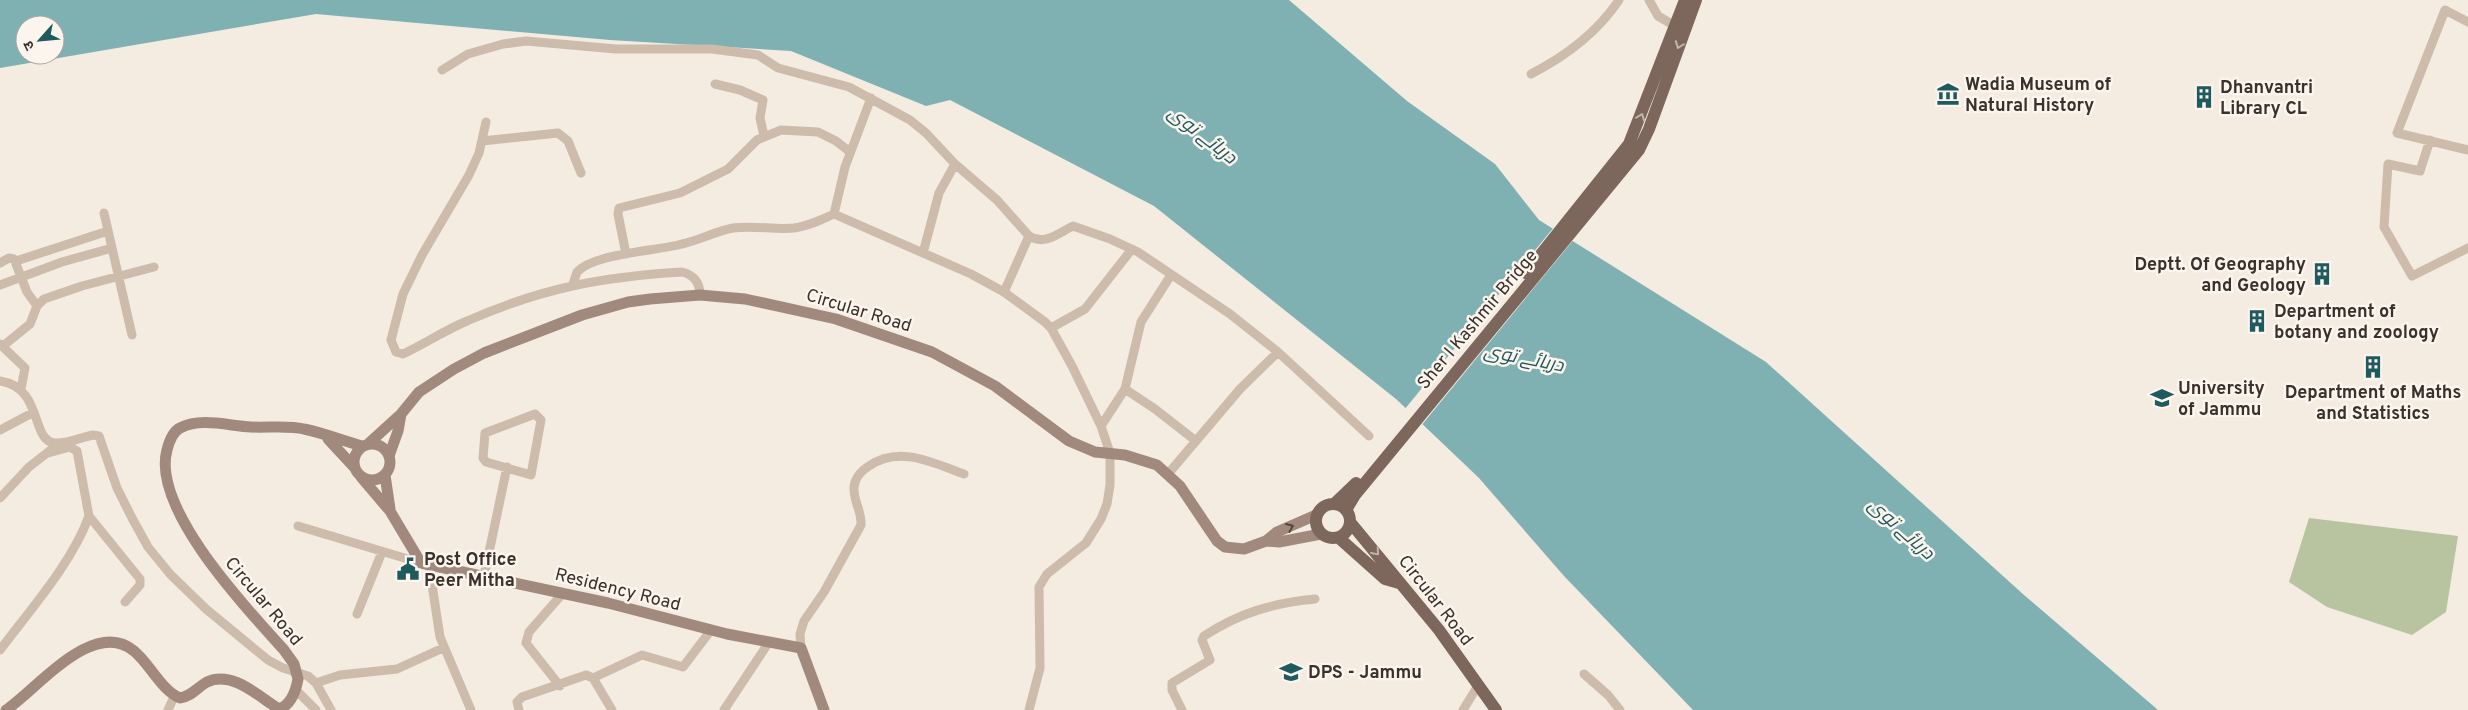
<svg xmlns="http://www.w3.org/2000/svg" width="2468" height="710" viewBox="0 0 2468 710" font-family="Overpass,Cairo,'Noto Sans Devanagari',sans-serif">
	<rect width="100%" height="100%" fill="#f4ebe1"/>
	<path fill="#b8c4a0" d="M2309 518 2458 536 2446 612 2412 635 2327 607 2289 582Z"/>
	<path fill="#7fb0b2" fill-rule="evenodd" d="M0 0H1289L1407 101 1495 164 1539 220 1766 362 2024 595 2158 710H1693L1564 576 1479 478 1396 399 1154 206 950 100 926 106 791 51 610 40 316 14 0 68ZM25 25H55V55H25Z"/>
	<path fill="#f4ebe1" d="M1554 227 1574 239 1421 426 1404 410Z"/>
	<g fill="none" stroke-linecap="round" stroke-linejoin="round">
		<path stroke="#cdbbac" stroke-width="9" d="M1649 0 1658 16 1675 26
			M2468 22 2445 10 2397 133 2468 150
			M442 70 468 54 503 44 526 41 616 49H712L758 55 778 68 849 87 910 120 926 133 955 164 997 200 1029 236C1045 246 1058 233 1073 226L1110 239 1138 252 1230 314 1278 352 1369 436
			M1531 74C1566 56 1597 33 1619 0
			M715 84 740 90 763 100 760 118 764 136
			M486 122 479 153 469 175 422 255 403 294 391 340 396 352 403 354C425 344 445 330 467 321 542 288 601 277 682 272 694 275 700 283 700 295
			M2430 140 2420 171 2388 164 2384 227 2412 276 2468 248
			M482 141 558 133 568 141 581 173
			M104 213 132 335
			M834 214 845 167 871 98
			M923 253 939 193 955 164
			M626 254 618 214 619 208 680 193 728 169 757 140 781 130 818 132 836 141 850 152
			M16 261 108 231
			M0 263 9 258 14 259 27 292 37 306
			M573 284 577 272C595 253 657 251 682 244 700 240 716 231 733 228 754 225 774 230 794 228 808 226 821 220 834 214L971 274 1004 292 1045 322 1051 328 1072 366 1101 426 1110 453V485L1107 504 1101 519 1086 543 1047 574 1039 587 1040 668 1029 710
			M0 285 62 262 112 248
			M1004 292 1029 236
			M1051 328 1085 309 1132 249
			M0 344 25 368 21 389
			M3 346 30 324 37 306 44 299 82 286 154 267
			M0 381C44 388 30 441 55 443 67 444 82 437 93 435L99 436 117 488 132 518 148 547 170 574 206 609 268 660 283 668 308 676 316 683 331 710
			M1125 389 1155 409 1196 441
			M535 414 541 420 531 475 486 462 483 458 485 433Z
			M1101 426 1125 389 1141 322 1171 275
			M0 430 34 412
			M48 453 70 447 77 451 89 516 140 579V585L125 602
			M1168 474 1240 389 1278 352
			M0 498 29 467 52 449
			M298 526 421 563
			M429 565 440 637 471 710
			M484 576 507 467
			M357 614 382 552
			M801 648 800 634 804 621 824 592 861 525C862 511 853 501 854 487 855 477 861 471 869 466 900 445 933 463 964 474
			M0 650C30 610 72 563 89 516
			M1584 674 1608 695 1620 710
			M593 678 642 655 683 667 711 630
			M316 683 340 675 397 669 443 648
			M560 686 526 643 529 632 563 593
			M295 689 316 710
			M168 710 175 695
			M519 710 517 702 522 697 586 675 593 678 612 710
			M724 710 769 642
			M1182 710 1172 690V683L1210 660 1202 640 1204 636C1239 613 1273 603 1315 599
			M1463 710 1479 684"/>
		<path stroke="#a18a7d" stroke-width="11" d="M328 439 354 467
			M354 462a18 18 0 1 1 36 0a18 18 0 1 1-36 0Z
			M368 444 401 414 419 392 454 369 484 353 582 315 628 302 650 299 700 295 745 299 836 319 932 352 995 386 1069 441 1095 452 1125 455 1157 465 1180 486 1217 541 1225 547 1244 549 1266 541 1277 532 1316 515
			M389 456 398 431 401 414
			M385 475 390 509
			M361 477 390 511 421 563 608 603 727 634 801 648 824 710
			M1266 541 1279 542 1321 534
			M6 710C37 689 94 617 134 651 150 664 161 690 180 698 190 697 198 687 207 682 233 670 259 697 279 709 291 705 296 690 298 679L294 664 284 650C247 609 151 508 167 450 169 442 172 432 180 428 201 417 229 426 251 427 269 428 287 425 304 429 324 433 343 441 362 446"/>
		<path stroke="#7d675c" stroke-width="12" d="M1526 273 1629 144 1685 0
			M1316 521a17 17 0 1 1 34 0a17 17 0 1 1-34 0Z
			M1334 504 1356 483
			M1346 510 1355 495 1639 150 1649 129 1696 0
			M1350 522 1439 630 1496 710
			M1339 538 1385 579 1399 583"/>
	</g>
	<defs><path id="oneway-chevron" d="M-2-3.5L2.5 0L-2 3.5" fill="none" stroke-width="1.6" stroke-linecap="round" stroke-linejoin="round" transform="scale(1.25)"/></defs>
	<g stroke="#c2b5ac">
		<use href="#oneway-chevron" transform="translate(1679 45) rotate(111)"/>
		<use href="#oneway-chevron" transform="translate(1641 117) rotate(-69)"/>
		<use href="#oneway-chevron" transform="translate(1376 552) rotate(49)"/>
	</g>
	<use stroke="#544640" href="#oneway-chevron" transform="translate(1290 527) rotate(-23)"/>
	<defs>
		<symbol id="museum-bare" viewBox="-9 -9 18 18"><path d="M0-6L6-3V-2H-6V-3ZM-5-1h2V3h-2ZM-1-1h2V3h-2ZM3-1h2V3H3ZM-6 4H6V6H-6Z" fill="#1f5a5e" stroke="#fbf5ee" stroke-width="2.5" paint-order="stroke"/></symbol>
		<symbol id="building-bare" viewBox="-9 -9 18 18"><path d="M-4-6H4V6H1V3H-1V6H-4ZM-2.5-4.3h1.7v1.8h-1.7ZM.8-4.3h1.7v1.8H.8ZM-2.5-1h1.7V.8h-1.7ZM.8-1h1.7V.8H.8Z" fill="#1f5a5e" stroke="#fbf5ee" stroke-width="2.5" paint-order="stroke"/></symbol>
		<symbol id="university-bare" viewBox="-9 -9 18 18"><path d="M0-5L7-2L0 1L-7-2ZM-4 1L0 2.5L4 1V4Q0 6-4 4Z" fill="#1f5a5e" stroke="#fbf5ee" stroke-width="2.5" paint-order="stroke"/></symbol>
		<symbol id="civic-bare" viewBox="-9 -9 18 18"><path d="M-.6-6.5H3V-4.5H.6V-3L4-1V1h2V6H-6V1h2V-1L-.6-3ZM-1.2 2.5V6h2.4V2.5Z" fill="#1f5a5e" stroke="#fbf5ee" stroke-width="2.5" paint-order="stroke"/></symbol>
	</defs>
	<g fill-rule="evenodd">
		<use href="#museum-bare" x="1932" y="78" width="32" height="32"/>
		<use href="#building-bare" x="2188" y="81" width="32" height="32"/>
		<use href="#building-bare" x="2306" y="258" width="32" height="32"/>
		<use href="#building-bare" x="2241" y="305" width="32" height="32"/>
		<use href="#building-bare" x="2357" y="351" width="32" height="32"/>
		<use href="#university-bare" x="2146" y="382" width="32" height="32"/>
		<use href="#civic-bare" x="392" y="553" width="32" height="32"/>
		<use href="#university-bare" x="1275" y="656" width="32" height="32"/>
	</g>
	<g text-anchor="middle" stroke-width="5" stroke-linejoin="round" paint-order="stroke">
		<g font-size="18" font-weight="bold" fill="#3b302b" stroke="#fbf5ee" text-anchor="start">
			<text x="1965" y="90">Wadia Museum of<tspan x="1965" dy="21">Natural History</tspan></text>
			<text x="2220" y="93">Dhanvantri<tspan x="2220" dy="21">Library CL</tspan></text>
			<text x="2306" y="270" text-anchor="end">Deptt. Of Geography<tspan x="2306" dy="21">and Geology</tspan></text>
			<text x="2274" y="317">Department of<tspan x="2274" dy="21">botany and zoology</tspan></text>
			<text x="2178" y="394">University<tspan x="2178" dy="21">of Jammu</tspan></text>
			<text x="2373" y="398" text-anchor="middle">Department of Maths<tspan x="2373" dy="21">and Statistics</tspan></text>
			<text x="424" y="565">Post Office<tspan x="424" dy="21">Peer Mitha</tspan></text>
			<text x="1308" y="678">DPS - Jammu</text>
		</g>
		<g font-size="18" fill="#3b302b" stroke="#fbf5ee">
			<text transform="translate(859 310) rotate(17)" y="6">Circular Road</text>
			<text transform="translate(1477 319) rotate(-50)" y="6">Sher I Kashmir Bridge</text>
			<text transform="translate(618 589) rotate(14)" y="6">Residency Road</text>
			<text transform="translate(1436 600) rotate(52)" y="6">Circular Road</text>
			<text transform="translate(264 601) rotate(50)" y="6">Circular Road</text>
		</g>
		<g font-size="19" font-style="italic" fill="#1f5a5e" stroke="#fbf5ee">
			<text transform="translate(1203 134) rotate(38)" y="7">دریائے توی</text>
			<text transform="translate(1524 357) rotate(11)" y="7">دریائے توی</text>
			<text transform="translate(1902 528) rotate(42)" y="7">دریائے توی</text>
		</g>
	</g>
	<g transform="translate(40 40) rotate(243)"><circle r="24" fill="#fbf5ee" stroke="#aea6a0"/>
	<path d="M0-4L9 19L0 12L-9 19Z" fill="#1f5a5e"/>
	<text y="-8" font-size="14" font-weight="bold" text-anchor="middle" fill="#3b302b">उ</text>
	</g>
</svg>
